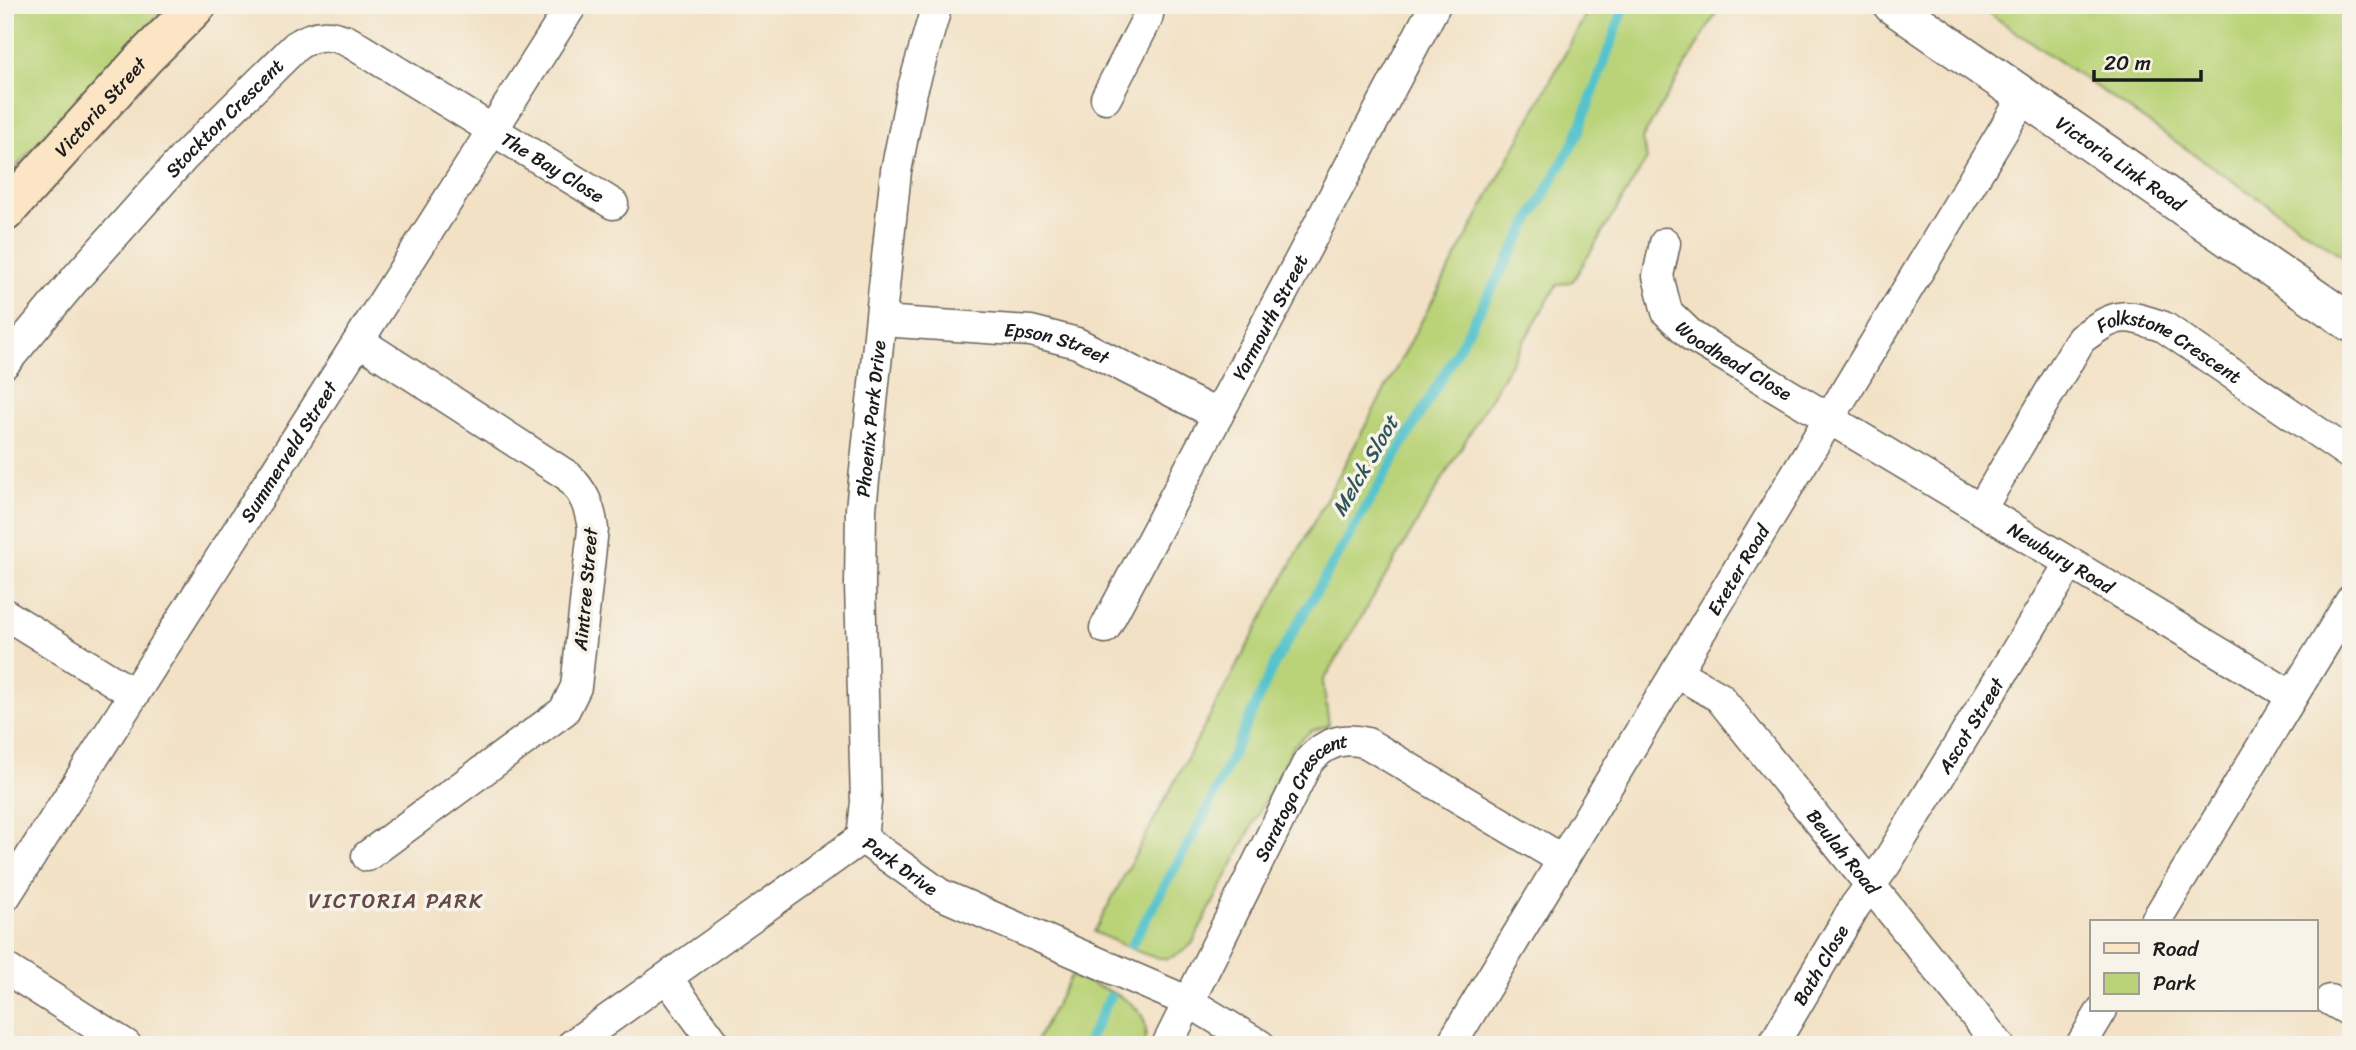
<svg xmlns="http://www.w3.org/2000/svg" width="2356" height="1050" viewBox="0 0 2356 1050" font-family="Sriracha,sans-serif">
	<rect width="100%" height="100%" fill="#f7f3e8"/>
	<filter id="ink" filterUnits="userSpaceOnUse"><feTurbulence type="fractalNoise" baseFrequency=".0143" numOctaves="2"/><feDisplacementMap in="SourceGraphic" scale="14" xChannelSelector="R" yChannelSelector="G"/><feConvolveMatrix kernelMatrix="1 2 1 2 8 2 1 2 1" color-interpolation-filters="sRGB"/></filter>
	<filter id="wash" filterUnits="userSpaceOnUse"><feTurbulence type="fractalNoise" baseFrequency=".00686" numOctaves="4" result="noise"/><feDisplacementMap in="SourceGraphic" scale="28" xChannelSelector="R" yChannelSelector="G"/><feGaussianBlur stdDeviation="1.57" result="paint"/><feColorMatrix in="noise" values="0 0 0 0 0 0 0 0 0 0 0 0 0 0 0 0 0 1.4 0 .05"/><feComposite in="paint" operator="in"/></filter>
	<g filter="url(#wash)">
		<rect width="100%" height="100%" fill="#f2e1c5"/>
		<path fill="#bad378" stroke="#6b784a" stroke-width="2" d="M5 5H168L80 95 5 180Z
			M1591 5H1721L1642 139 1647 159 1573 281 1557 285 1323 682 1329 725 1311 731 1293 746 1192 944C1185 950 1178 956 1168 958 1150 961 1112 939 1094 932Z
			M1977 5H2351V262Z
			M1071 976C1100 988 1160 1002 1143 1045H1034Z"/>
		<g fill="none" stroke-linecap="round" stroke-linejoin="round">
			<path stroke="#55c3cb" stroke-width="10" d="M1132 944 1204 816 1276 661 1448 367 1577 136 1625 5
				M1086 1045 1110 997"/>
		</g>
	</g>
	<g filter="url(#ink)">
		<g fill="none" stroke-linecap="round" stroke-linejoin="round">
			<defs>
				<g id="minor">
					<path d="M1106 98 1147 19 1150 5"/>
					<path id="s1" d="M1665 243 1658 276 1667 312 1693 337 2292 696"/>
					<path id="s2" d="M881 321 1031 331 1077 343 1218 415"/>
					<path d="M359 341 568 476C584 492 590 507 593 529L576 687 564 711 367 856"/>
					<path id="s3" d="M5 363 76 278 184 157 296 46C315 33 331 33 351 43L613 204"/>
					<path id="s4" d="M1981 509 2081 339C2118 312 2122 313 2164 327L2351 455"/>
					<path d="M5 614 134 694"/>
					<path id="s5" d="M1105 628 1435 5"/>
					<path id="s6" d="M1676 672 1719 697 1999 1045"/>
					<path id="s7" d="M862 838 866 802 860 585 861 509 896 171 912 91 937 5"/>
					<path id="s8" d="M5 897 572 5"/>
					<path d="M2155 922 2351 600"/>
					<path d="M5 968 126 1045"/>
					<path d="M667 978 716 1045"/>
					<path d="M2330 1000 2351 1012"/>
					<path id="s9" d="M572 1045 862 838 940 894 1189 1002 1260 1045"/>
					<path id="s10" d="M1167 1045 1308 762C1324 743 1342 736 1367 743L1563 860"/>
					<path id="s11" d="M1451 1045 2024 96"/>
					<path id="s12" d="M1773 1045 1855 906 1886 864 2070 563"/>
					<path d="M2081 1045 2102 1010"/>
				</g>
				<g id="tertiary">
					<path id="s13" d="M1892 5 2351 323"/>
				</g>
				<g id="secondary">
					<path id="s14" d="M5 212 145 57 197 5"/>
				</g>
			</defs>
			<use href="#minor" stroke="#676157" stroke-width="33"/>
			<use href="#tertiary" stroke="#676157" stroke-width="40"/>
			<use href="#secondary" stroke="#676157" stroke-width="42"/>
			<use href="#minor" stroke="#fff" stroke-width="30"/>
			<use href="#tertiary" stroke="#fff" stroke-width="37"/>
			<use href="#secondary" stroke="#fce5c4" stroke-width="38"/>
		</g>
	</g>
	<g text-anchor="middle" stroke-width="7" stroke-linejoin="round" paint-order="stroke">
		<g font-size="19" fill="#1c1c1c" stroke="#f7f3e8">
			<text dy="7" stroke="none"><textPath href="#s14" startOffset="142">Victoria Street</textPath></text>
			<text dy="7" stroke="none"><textPath href="#s3" startOffset="329">Stockton Crescent</textPath></text>
			<text dy="7" stroke="none"><textPath href="#s13" startOffset="278">Victoria Link Road</textPath></text>
			<text dy="7" stroke="none"><textPath href="#s3" startOffset="726">The Bay Close</textPath></text>
			<text dy="7" stroke="none"><textPath href="#s5" startOffset="352">Yarmouth Street</textPath></text>
			<text dy="7" stroke="none"><textPath href="#s2" startOffset="178">Epson Street</textPath></text>
			<text dy="7" stroke="none"><textPath href="#s1" startOffset="154">Woodhead Close</textPath></text>
			<text dy="7" stroke="none"><textPath href="#s4" startOffset="298">Folkstone Crescent</textPath></text>
			<text dy="7" stroke="none"><textPath href="#s7" startOffset="420">Phoenix Park Drive</textPath></text>
			<text dy="7" stroke="none"><textPath href="#s8" startOffset="528">Summerveld Street</textPath></text>
			<text dy="7" stroke="none"><textPath href="#s1" startOffset="536">Newbury Road</textPath></text>
			<text dy="7" stroke="none"><textPath href="#s11" startOffset="555">Exeter Road</textPath></text>
			<text transform="translate(585 589) rotate(-85)" y="7">Aintree Street</text>
			<text dy="7" stroke="none"><textPath href="#s12" startOffset="376">Ascot Street</textPath></text>
			<text dy="7" stroke="none"><textPath href="#s10" startOffset="285">Saratoga Crescent</textPath></text>
			<text dy="7" stroke="none"><textPath href="#s6" startOffset="248">Beulah Road</textPath></text>
			<text dy="7" stroke="none"><textPath href="#s9" startOffset="404">Park Drive</textPath></text>
			<text dy="7" stroke="none"><textPath href="#s12" startOffset="93">Bath Close</textPath></text>
		</g>
		<g font-size="21" font-style="italic" fill="#305659" stroke="#f7f3e8">
			<text transform="translate(1365 466) rotate(-60)" y="7">Melck Sloot</text>
		</g>
		<g font-size="21" letter-spacing="2" fill="#654848" stroke="#f7f3e8">
			<text x="396" y="908">VICTORIA PARK</text>
		</g>
	</g>
	<rect width="2356" height="1050" fill="none" stroke="#f7f3e8" stroke-width="28"/>
	<rect x="2090" y="920" width="228" height="91" fill="#f7f3e8" stroke="#9f9d96" stroke-width="2"/>
	<rect x="2104" y="943" width="35" height="10" fill="#fce5c4" stroke="#9f9d96" stroke-width="2"/>
	<text x="2153" y="956" font-size="21" fill="#1c1c1c">Road</text>
	<rect x="2104" y="973" width="35" height="21" fill="#bad378" stroke="#9f9d96" stroke-width="2"/>
	<text x="2153" y="990" font-size="21" fill="#1c1c1c">Park</text>
	<path d="M2094 70v10h107v-10" fill="none" stroke="#1c1c1c" stroke-width="3.5"/>
	<text x="2104" y="70" font-size="21" fill="#1c1c1c" stroke="#f7f3e8" stroke-width="5" paint-order="stroke">20 m</text>
</svg>
